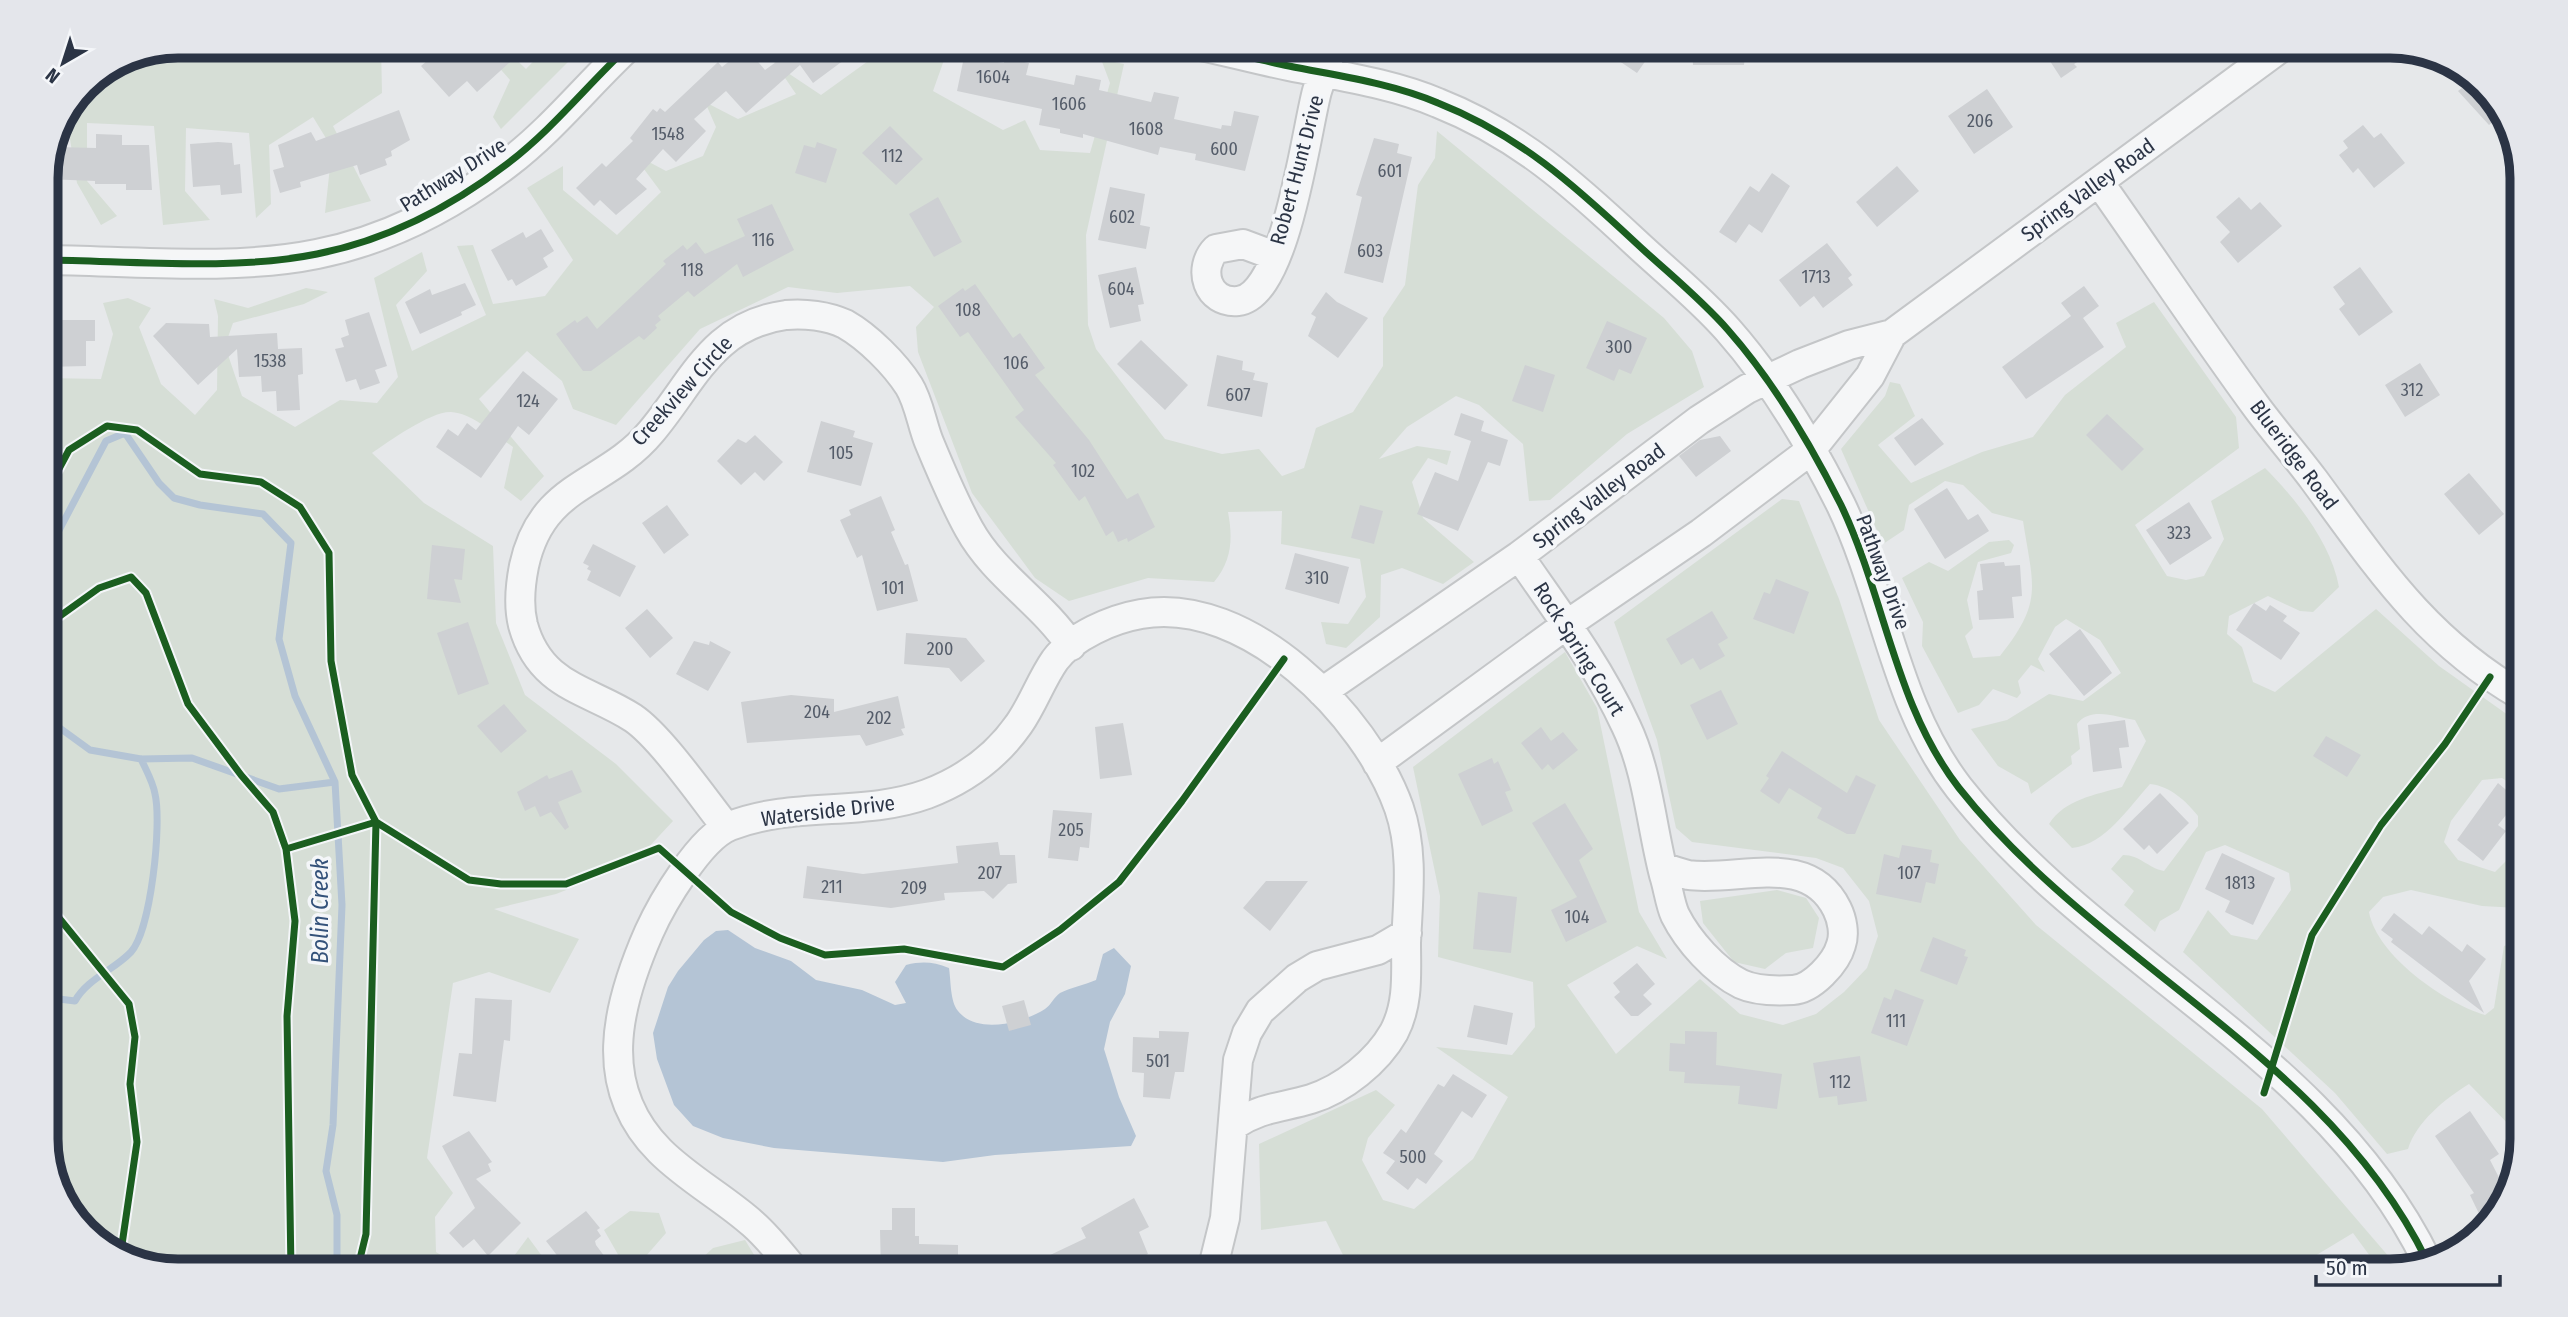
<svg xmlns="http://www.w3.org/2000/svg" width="2568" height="1317" viewBox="0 0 2568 1317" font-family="'Fira Sans Condensed',sans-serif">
	<rect width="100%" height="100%" fill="#e6e8ea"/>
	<path fill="#d6ded6" d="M178 46H381L382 93 333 126 371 201 325 213 332 148 313 117 269 145 271 204 256 218 249 133 186 128 185 191 210 220 163 225 154 126 87 123V181L117 216 101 225 77 183 69 133 63 132 85 84 128 55Z
		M480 46H502L526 69 548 46H584L501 129 493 117 510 80Z
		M748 46H777L788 73 821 95 889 46H949L933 91 1003 130 1025 120 1040 150 1090 153 1110 83 1101 59 1124 64 1086 235 1088 325 1096 349 1165 439 1222 454 1259 449 1282 476 1304 468 1316 428 1353 412 1383 366V318L1405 285 1418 185 1435 158 1437 131 1664 318 1692 351 1704 387 1627 434 1550 500 1529 501 1523 444 1479 405 1456 396 1407 427 1379 459 1417 446 1451 451 1447 465 1428 458 1412 482 1423 518 1474 562 1443 584 1402 568 1381 575 1380 617 1346 648 1326 644 1321 622 1348 624 1366 597 1360 559 1281 544 1282 511 1228 512C1233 539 1232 560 1214 582L1148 578 1069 601 1035 578 972 493 918 352 916 327 934 307 910 286 837 293 788 287 700 329 616 425 573 409 562 381 527 351 479 399 544 476 521 501 504 488 513 447C496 435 472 413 451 412 431 411 388 442 372 453L424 503 493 546 496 623 525 695 616 764 673 821 633 864 556 894 494 909 579 939 550 993 489 972 453 983 427 1158 453 1193 435 1217 436 1252 467 1271H178L119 1258 68 1212 46 1148V378L101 379 113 334 103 303 128 298 151 308 139 327 161 384 195 415 217 390 218 316 214 299 248 308 306 288 328 292 304 304 233 323 225 346 242 396 295 427 340 400 377 403 398 377 374 278 422 252 427 271 396 305 412 351 486 315 457 246 473 245 493 304 545 296 573 260 527 188 563 166V190L617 235 661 192 632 153 666 171 703 156 716 127 705 102 738 119 796 94 768 53Z
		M2154 302 2236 417 2239 448 2135 525 2167 576 2186 580 2204 576 2224 539 2211 501 2265 468C2296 499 2331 543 2339 587L2313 612 2300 611 2268 596 2229 616 2227 634 2242 647 2253 682 2275 692 2376 609 2439 666 2522 725V791L2502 778 2482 780 2451 821 2444 842 2458 860 2495 872 2522 845V899L2518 908 2482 906 2411 890 2383 897 2369 912C2377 956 2445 1003 2485 1015L2494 1008 2504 946 2522 941V1138L2469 1084C2446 1098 2416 1122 2408 1149L2387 1154 2335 1093 2183 952 2208 910 2231 935 2257 940 2291 890 2289 873 2225 845 2206 852 2179 910 2160 921 2155 932 2124 905 2134 891 2111 869 2123 855C2140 855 2148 868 2164 871L2198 826V816C2186 801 2170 786 2150 784 2129 807 2105 845 2072 848L2049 824C2065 799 2095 795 2122 787L2146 741 2135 720C2117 717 2090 706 2077 724L2080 749 2071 756 2072 764 2031 794 2028 783 1998 766 1971 729 2007 720 2049 694 2083 701 2121 673 2100 640 2066 619 2055 627 2038 659 2045 672 2031 665 2018 681 2021 693 2017 698 1993 689 1979 705 1958 713 1922 646 1923 622 1902 578 1929 562 1948 571 1989 542 2009 540 2014 545 2011 553 1978 562 1967 600 1973 628 1965 636 1973 658 2000 656C2044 601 2033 586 2023 521L1992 513 1963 485 1945 481 1909 505 1904 530 1883 544 1841 449 1885 396 1890 382 1900 384 1915 416 1878 445 1911 483 1982 452 2033 437 2065 395 2126 347 2116 323Z
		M1782 499 1799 501 1839 599 1879 720 1960 840 2036 925 2262 1109 2396 1265 2395 1270 2381 1271 2353 1233 2290 1271H1351L1326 1221 1261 1230 1259 1144 1376 1090 1395 1105 1368 1138 1362 1160 1383 1200 1414 1209 1473 1159 1508 1097 1436 1047 1512 1055 1535 1027 1533 982 1438 957 1440 896 1413 767 1565 652 1597 708 1639 912 1667 959 1637 946 1567 985 1616 1054 1700 979 1740 1014 1783 1025 1816 1014 1844 992 1867 968 1878 936 1869 901 1843 868 1816 858 1692 842 1676 828 1657 740 1614 622Z
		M1777 890 1806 898 1819 918 1813 948 1786 953 1765 969 1734 962 1703 923 1700 901Z
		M630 1211 659 1213 666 1233 633 1271H601L620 1258 604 1230Z
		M528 1237 553 1271H503Z
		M745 1240 764 1271H688L713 1248Z"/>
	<path fill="#b4c4d5" d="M728 930 755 948 791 961 816 980 862 990 895 1005 906 1003 895 982 906 965C923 961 933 962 949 968 951 981 950 1001 958 1011 977 1035 1023 1023 1045 1009 1051 1005 1054 997 1060 993 1070 988 1084 985 1096 980L1103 954 1114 948 1131 966 1125 994 1110 1022 1104 1049 1119 1097 1136 1136 1131 1146 995 1155 943 1162 774 1148 723 1138 693 1126 674 1105 657 1059 653 1033 668 987 678 971 704 940 716 931Z"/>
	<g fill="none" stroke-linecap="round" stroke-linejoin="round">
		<path stroke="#b4c4d5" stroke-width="7" d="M46 555 106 441 125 433 159 483 174 498 200 505 263 514 291 543 279 639 295 696 335 782 342 905 333 1125 326 1171 337 1215V1271
			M46 718 90 750 141 759 192 758 279 789 335 782
			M46 1002 51 998 75 1001C87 979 114 970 131 952 151 930 162 823 155 794 153 782 146 770 141 759"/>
	</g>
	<path fill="#ced0d3" d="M429 46H518L506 58 510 62 477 92 467 81 449 97 421 66 435 54Z
		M785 46H863L813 83 800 65 746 113 726 91 694 119 706 131 676 162 663 149 636 179 647 189 616 215 600 200 594 206 576 188 602 163 606 167 633 141 630 138 653 109 657 112 660 108 665 112 718 62 722 67 746 48 765 70 790 52Z
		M1597 46H1656L1637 73Z
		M1692 46H1746L1744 65H1693Z
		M2060 46H2103L2074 64 2077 67 2061 78 2046 55Z
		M964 57 1004 63 1005 58 1029 63 1026 75 1074 85 1076 75 1101 80 1099 90 1151 102 1154 92 1179 97 1174 119 1221 129 1222 125 1231 126 1234 111 1259 116 1245 171 1195 160 1196 154 1160 147 1158 155 1083 134V138L1060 133V129L1039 125 1042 109 957 91Z
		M2472 80 2500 105 2503 113 2489 125 2458 91Z
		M1987 89 2013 127 1974 154 1948 116Z
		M399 110 410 140 391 151 392 156 385 159 387 165 360 175 357 165 300 182 301 187 280 193 273 170 284 167 278 145 311 132 316 141Z
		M2363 125 2374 138 2381 133 2405 163 2374 188 2358 168 2353 173 2339 155 2348 148 2343 141Z
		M890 126 923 159 896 185 862 153Z
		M96 134 122 135V145H149L152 190H126V184H95V181L46 179V170L56 147 96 148Z
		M1374 138 1399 144 1397 153 1412 157 1383 283 1344 273 1362 197 1356 195Z
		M218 142 232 143 234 165 240 164 242 193 221 195 220 185 193 187 190 144Z
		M817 142 837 149 826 183 795 173 804 145 815 148Z
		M1897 166 1919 191 1877 227 1856 202Z
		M1772 173 1790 186 1762 233 1749 224 1736 243 1719 232 1750 186 1759 192Z
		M1110 187 1145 194 1140 225 1150 227 1146 249 1098 240Z
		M938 197 962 242 934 257 909 214Z
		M2239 197 2251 210 2260 202 2282 226 2238 263 2220 242 2230 232 2216 217Z
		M772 204 794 250 743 277 737 264 694 297 688 291 658 316 661 320 655 325 657 328 644 340 639 336 591 371H583L556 334 575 320 577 323 587 316 597 329 666 264 663 261 683 245 687 250 696 242 705 254 745 236 737 219Z
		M541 229 554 251 543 258 548 267 516 286 512 279 508 281 491 250 523 232 526 238Z
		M1827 243 1852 275 1848 278 1853 285 1823 308 1814 296 1800 307 1779 280Z
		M1136 267 1144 304 1138 305 1141 321 1110 328 1098 275Z
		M2360 267 2393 312 2359 336 2339 309 2345 304 2333 287Z
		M465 283 476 305 461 312 462 315 420 334 405 302 430 289 432 295Z
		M975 284 1013 338 1020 333 1045 368 1035 375 1089 440 1127 499 1138 493 1155 527 1128 542 1127 538 1118 542 1113 531 1106 536 1085 496 1079 501 1053 465 1056 463 1015 417 1024 410 968 332 960 337 938 306 963 288 965 291Z
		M2084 286 2099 306 2083 318 2104 347 2026 399 2002 367 2071 316 2061 303Z
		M1326 292 1337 302 1368 318 1338 358 1308 336 1316 317 1311 314Z
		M369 312 387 366 375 370 380 383 360 390 356 379 346 382 335 349 344 347 341 338 349 335 345 320Z
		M52 320H95V341H86V366L46 367V338H53Z
		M1607 321 1647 338 1631 374 1619 369 1614 381 1586 368Z
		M166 323 209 324 210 337 277 333 278 349 302 348 303 374 298 375 300 410 277 411 276 391 262 392 261 376 239 377 237 349 198 385 153 336Z
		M1141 340 1188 385 1165 410 1117 364Z
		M1217 355 1243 361 1242 370 1255 373 1253 380 1268 383 1262 417 1207 406Z
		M2420 363 2440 395 2405 417 2385 385Z
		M1525 365 1555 375 1543 412 1512 401Z
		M523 371 558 399 529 435 518 426 481 478 436 447 448 429 458 436 467 423 476 430Z
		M1461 413 1484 421 1481 431 1508 440 1500 466 1488 462 1458 531 1417 514 1435 472 1458 481 1471 441 1454 435Z
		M2107 414 2144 449 2122 471 2086 435Z
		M1922 418 1944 444 1915 466 1894 438Z
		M821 421 855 431 853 437 873 443 861 486 807 472Z
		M755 435 783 462 764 481 755 472 741 485 717 461 738 439 746 443Z
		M1720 436 1731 451 1696 477 1679 456 1700 440Z
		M2469 473 2504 514 2479 535 2444 494Z
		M1947 488 1968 520 1978 514 1989 531 1945 559 1914 509Z
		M881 496 895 530 891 532 905 565 908 564 918 601 877 611 862 555 857 558 840 520 851 515 849 510Z
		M2189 502 2212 538 2170 565 2146 530Z
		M667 505 689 535 664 554 642 523Z
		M1360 505 1383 511 1374 544 1351 538Z
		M593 544 636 566 620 597 587 580 591 571 587 569 589 566 583 563Z
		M432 545 465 549 462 580 454 579 461 603 427 599Z
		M1295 553 1349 567 1339 604 1285 589Z
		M2004 562 2005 566 2020 565 2022 596 2012 597 2014 618 1979 620 1977 591 1983 590 1980 564Z
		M1776 579 1809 592 1794 634 1753 619 1764 592 1770 594Z
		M2254 603 2266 611 2270 605 2287 616 2283 621 2300 633 2281 660 2236 630Z
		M647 609 673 638 650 658 625 628Z
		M1712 611 1728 638 1718 644 1725 656 1700 670 1693 658 1681 665 1666 639Z
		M468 622 489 684 458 695 437 633Z
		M2080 629 2112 673 2084 696 2049 654Z
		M906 633 966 638 985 661 961 682 949 668 904 664Z
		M694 641 709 645 710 641 731 652 708 691 676 674Z
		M1721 690 1738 724 1707 740 1690 705Z
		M791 695 834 699V712L898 696 905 728 901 729 904 735 866 746 860 735 747 743 741 702Z
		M504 704 527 731 501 753 477 726Z
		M2125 720 2129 747 2119 748 2122 768 2093 772 2088 725Z
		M1123 723 1132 775 1100 779 1095 727Z
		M1541 727 1551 741 1563 732 1578 750 1553 770 1548 764 1542 770 1521 743Z
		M2326 736 2361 755 2347 777 2313 756Z
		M1782 751 1847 793 1856 775 1876 785 1855 834H1847L1817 818 1822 808 1789 788 1779 804 1760 791 1769 778 1766 776Z
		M1492 758 1494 764 1498 761 1511 790 1505 792 1513 811 1482 826 1458 774Z
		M572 770 582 792 558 802 569 827 565 830 551 812 540 817 535 806 525 811 517 792 547 775 549 779Z
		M2498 783 2518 800 2498 825 2506 831 2483 861 2457 840Z
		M2160 793 2189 823 2157 854 2149 845 2144 850 2123 829Z
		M1565 803 1593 849 1579 860 1607 922 1566 942 1551 910 1577 897 1532 823Z
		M1053 810 1092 813 1089 848 1080 847 1078 861 1048 858Z
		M998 842 1000 855H1015L1017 883 1008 884 993 899 984 891 944 893 945 900 891 908 803 898 807 866 863 874 958 863 956 846Z
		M1902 845 1932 850 1930 862 1939 864 1935 884 1926 882 1921 903 1876 894 1884 854 1899 858Z
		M2222 853 2275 878 2253 925 2225 912 2230 901 2205 889Z
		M1266 881H1308L1270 931 1243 908Z
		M1478 892 1517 897 1511 953 1473 949Z
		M2394 913 2422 935 2429 926 2462 952 2467 944 2486 959 2469 981 2484 1013 2391 942 2393 939 2381 930Z
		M1933 937 1966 950 1964 956 1968 957 1957 985 1920 971Z
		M1637 963 1655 984 1643 995 1652 1004 1638 1016H1631L1614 997 1620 992 1613 983Z
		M1895 989 1924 1000 1907 1046 1871 1033 1884 997 1891 1000Z
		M475 998 512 1000 510 1041 504 1040 496 1102 453 1096 459 1053 472 1054Z
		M1024 1000 1031 1025 1009 1031 1002 1006Z
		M1474 1005 1513 1013 1507 1045 1467 1037Z
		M1159 1031 1189 1032 1184 1072H1175L1170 1099 1143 1097 1144 1073 1132 1072 1133 1037 1159 1038Z
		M1685 1031 1717 1032 1716 1065 1782 1074 1777 1109 1738 1104 1740 1086 1684 1083 1685 1072 1669 1071 1670 1043 1685 1044Z
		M1860 1056 1867 1101 1838 1105 1837 1096 1819 1098 1813 1063Z
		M1453 1074 1487 1095 1472 1118 1462 1111 1434 1154 1443 1161 1426 1184 1417 1178 1408 1190 1386 1173 1395 1161 1383 1153 1401 1129 1406 1133 1438 1084 1444 1087Z
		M2470 1111 2499 1154 2490 1160 2509 1197 2484 1224 2470 1195 2474 1193 2435 1136Z
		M469 1131 492 1162 488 1164 491 1171 476 1179 521 1223 488 1256 474 1239 463 1248 449 1233 475 1208 442 1146Z
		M1134 1198 1149 1227 1139 1232 1148 1254 1117 1271H1056L1048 1256 1086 1238 1081 1228Z
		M892 1208H915V1236H919V1244L958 1245V1271H881L880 1230H892Z
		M586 1211 600 1228 597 1230 601 1236 595 1241 596 1245 605 1257 585 1271H569L546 1241Z"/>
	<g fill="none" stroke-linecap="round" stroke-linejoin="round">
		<defs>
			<path id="street" d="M1201 46C1230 52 1259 60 1289 66 1338 76 1391 83 1438 103 1519 135 1574 185 1636 243 1667 272 1700 298 1728 330 1773 381 1811 445 1841 505 1885 597 1895 706 1959 788 2098 964 2327 1055 2427 1261
				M2099 182C2152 257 2203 334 2258 409 2276 433 2296 456 2314 480 2378 567 2425 640 2522 696
				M1275 256 1243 244 1216 249C1197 268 1207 304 1238 301 1286 296 1306 131 1317 91 1322 76 1328 61 1333 46
				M46 260C131 261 234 271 317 254 387 240 451 207 507 164 553 129 588 84 629 46
				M1519 556C1557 611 1598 665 1626 726 1648 772 1651 825 1664 875 1668 887 1670 904 1675 915 1688 941 1715 971 1741 984 1756 991 1776 991 1793 990 1812 989 1836 963 1841 945 1845 934 1842 919 1837 909 1808 850 1739 882 1688 875 1680 873 1671 870 1663 867
				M1322 692 1519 556 1699 420 1747 389 1800 364 1849 345 1892 334 2283 46
				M1377 763 1566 625 1701 533 1811 450 1870 376 1892 334
				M726 827C703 798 661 737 633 718 588 689 540 687 523 625 518 605 520 586 524 566 542 482 605 487 651 432 694 381 712 325 786 315 804 313 828 316 845 324 868 337 895 364 909 386 919 402 922 425 929 442 941 471 954 502 969 529 995 576 1042 602 1071 646
				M795 1271C782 1255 768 1237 753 1224 724 1198 688 1179 660 1151 596 1087 616 1007 649 932 662 903 700 838 730 826 793 801 864 817 927 794 964 780 996 757 1019 724 1033 704 1041 680 1055 660 1073 636 1112 619 1141 614 1247 595 1366 715 1399 808 1414 851 1408 898 1406 943 1406 973 1409 1003 1394 1032 1377 1062 1343 1089 1311 1099 1281 1108 1261 1107 1234 1125
				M1212 1271 1225 1218 1238 1060 1247 1033 1260 1011 1297 978 1317 966 1378 950 1407 933"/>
		</defs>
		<use href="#street" stroke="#c4c6c8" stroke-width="32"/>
		<use href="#street" stroke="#f5f6f7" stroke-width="28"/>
		<defs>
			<path id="cycleway" d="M1201 46C1230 52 1259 60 1289 66 1338 76 1391 83 1438 103 1519 135 1574 185 1636 243 1667 272 1700 298 1728 330 1773 381 1811 445 1841 505 1885 597 1895 706 1959 788 2098 964 2327 1055 2427 1261
				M46 260C131 261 234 271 317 254 387 240 451 207 507 164 553 129 588 84 629 46
				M46 493 69 450 107 426 137 430 200 474 261 482 300 507 329 553 331 661 352 775 376 822 366 1234 357 1271
				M46 626 99 588 131 577 146 593 188 704 241 775 273 812 286 849 295 921 287 1016 291 1271
				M286 849 376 822 469 880 501 884H566L659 848 731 912 780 938 825 955 904 949 1003 967 1060 930 1119 882 1182 801 1284 659
				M46 902 129 1004 135 1037 130 1084 137 1142 120 1258
				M2264 1093 2312 935 2381 825 2445 744 2490 677"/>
		</defs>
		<use href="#cycleway" stroke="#f4f6f9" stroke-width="11"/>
		<use href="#cycleway" stroke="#1b5e20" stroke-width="7"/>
	</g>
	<g text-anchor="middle" stroke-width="7" stroke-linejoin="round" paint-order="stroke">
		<g font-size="18" fill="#545c69">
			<text x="993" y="83">1604</text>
			<text x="1069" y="110">1606</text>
			<text x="1980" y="127">206</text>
			<text x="1146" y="135">1608</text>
			<text x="668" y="140">1548</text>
			<text x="1224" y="155">600</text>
			<text x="892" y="162">112</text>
			<text x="1390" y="177">601</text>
			<text x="1122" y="223">602</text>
			<text x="763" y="246">116</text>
			<text x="1370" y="257">603</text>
			<text x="692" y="276">118</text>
			<text x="1816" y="283">1713</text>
			<text x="1121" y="295">604</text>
			<text x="968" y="316">108</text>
			<text x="1619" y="353">300</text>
			<text x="270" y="367">1538</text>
			<text x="1016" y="369">106</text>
			<text x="2412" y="396">312</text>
			<text x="1238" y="401">607</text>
			<text x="528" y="407">124</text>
			<text x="841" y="459">105</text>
			<text x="1083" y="477">102</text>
			<text x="2179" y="539">323</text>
			<text x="1317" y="584">310</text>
			<text x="893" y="594">101</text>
			<text x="940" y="655">200</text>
			<text x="817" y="718">204</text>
			<text x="879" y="724">202</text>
			<text x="1071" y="836">205</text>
			<text x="990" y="879">207</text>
			<text x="1909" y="879">107</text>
			<text x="2240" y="889">1813</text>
			<text x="832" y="893">211</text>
			<text x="914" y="894">209</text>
			<text x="1577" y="923">104</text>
			<text x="1896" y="1027">111</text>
			<text x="1158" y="1067">501</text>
			<text x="1840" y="1088">112</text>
			<text x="1413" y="1163">500</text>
		</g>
		<g font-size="21" fill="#2b3445" stroke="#f4f6f9">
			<text transform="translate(1297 170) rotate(-75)" y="7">Robert Hunt Drive</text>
			<text transform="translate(453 175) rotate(-32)" y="7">Pathway Drive</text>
			<text transform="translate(2088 190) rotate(-36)" y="7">Spring Valley Road</text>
			<text transform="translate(682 391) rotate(-48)" y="7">Creekview Circle</text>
			<text transform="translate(2294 455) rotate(53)" y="7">Blueridge Road</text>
			<text transform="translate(1599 496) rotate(-37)" y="7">Spring Valley Road</text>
			<text transform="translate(1883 572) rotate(70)" y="7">Pathway Drive</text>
			<text transform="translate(1579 649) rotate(58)" y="7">Rock Spring Court</text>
			<text transform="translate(828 811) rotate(-7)" y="7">Waterside Drive</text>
		</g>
		<g font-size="23" font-style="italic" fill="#34527a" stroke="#f4f6f9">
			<text transform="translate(320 911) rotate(-90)" y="8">Bolin Creek</text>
		</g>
	</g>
	<path d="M0 0H2568V1317H0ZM178 58H2390A120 120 0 0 1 2510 178V1139A120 120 0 0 1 2390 1259H178A120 120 0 0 1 58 1139V178A120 120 0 0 1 178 58Z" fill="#e4e6eb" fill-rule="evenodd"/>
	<path fill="none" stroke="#2b3445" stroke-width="9" d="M178 58H2390A120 120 0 0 1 2510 178V1139A120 120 0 0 1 2390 1259H178A120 120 0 0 1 58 1139V178A120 120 0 0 1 178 58Z"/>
	<g transform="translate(63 63) rotate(219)" stroke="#f4f6f9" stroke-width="5" paint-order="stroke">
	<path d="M0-5L12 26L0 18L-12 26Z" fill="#2b3445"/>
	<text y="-10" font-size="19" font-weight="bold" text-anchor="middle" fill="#2b3445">N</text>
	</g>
	<path d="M2316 1275v10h184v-10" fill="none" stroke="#2b3445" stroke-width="3.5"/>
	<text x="2326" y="1275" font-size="21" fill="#2b3445" stroke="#f4f6f9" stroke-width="5" paint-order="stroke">50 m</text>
</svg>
